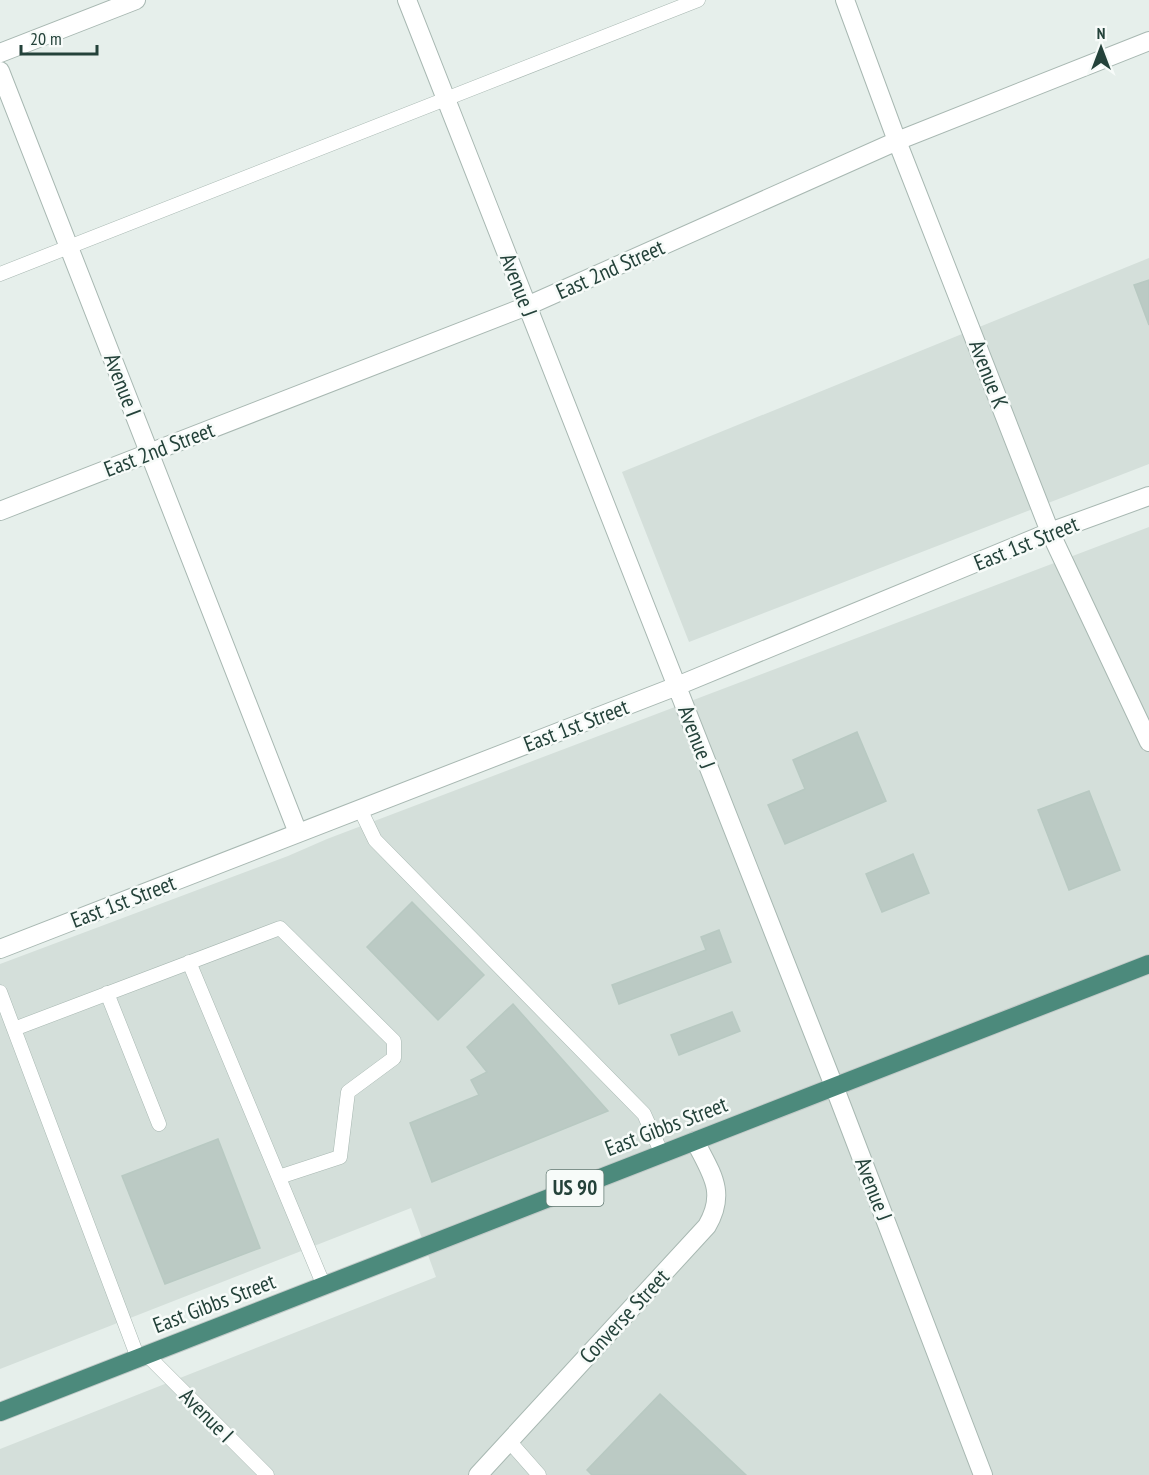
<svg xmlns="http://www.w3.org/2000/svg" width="1149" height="1475" viewBox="0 0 1149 1475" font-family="'PT Sans Narrow',sans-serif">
	<rect width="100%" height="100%" fill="#e6efeb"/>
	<path fill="#d4dfda" d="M1149 258V464L689 642 622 472Z
		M1149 527V1475H0V1449L436 1277 411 1208 0 1369V964L288 856 327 839Z"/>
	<path fill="#bbcac4" stroke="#b8c9c2" stroke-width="1.5" d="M1149 280V325L1134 285Z
		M857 732 886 801 785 844 768 805 805 789 793 760Z
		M1089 791 1120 870 1069 890 1038 810Z
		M913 854 929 893 882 912 866 874Z
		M412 902 484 975 438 1020 367 947Z
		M719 930 731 962 619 1004 612 985 706 950 701 937Z
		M513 1004 608 1111 432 1182 410 1123 479 1095 471 1080 487 1072 467 1047Z
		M732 1012 740 1031 679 1055 671 1035Z
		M218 1139 260 1248 165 1284 122 1176Z
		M660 1394 746 1475H592L587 1470Z"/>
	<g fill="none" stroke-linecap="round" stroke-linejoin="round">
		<defs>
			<path id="service" d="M0 274 698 0
				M360 809 375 840 644 1114 662 1154
				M189 962 324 1286
				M0 992 138 1358
				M107 993 159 1124
				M14 1029 280 928 394 1041V1058L348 1092 340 1157 279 1177
				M147 1355 267 1475
				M509 1441 539 1475"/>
			<path id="minor" d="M407 0 834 1086 983 1475
				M845 0 897 141 1050 532 1149 742
				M0 53 136 0
				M0 71 298 833
				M0 511 527 306 897 141 1149 41
				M0 949 677 686 1050 532 1149 496
				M478 1475 707 1226C727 1192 711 1173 695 1141"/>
			<path id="trunk" d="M0 1412 1149 964"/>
		</defs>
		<use href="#service" stroke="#a8b8b2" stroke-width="15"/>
		<use href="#minor" stroke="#a8b8b2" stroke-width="20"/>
		<use href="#trunk" stroke="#c2cac8" stroke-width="20"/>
		<use href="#service" stroke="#fff" stroke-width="14"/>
		<use href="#minor" stroke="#fff" stroke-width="18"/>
		<use href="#trunk" stroke="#4c8a7c" stroke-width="18"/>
	</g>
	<g text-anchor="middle" stroke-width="5" stroke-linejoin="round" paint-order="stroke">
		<rect fill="#f7fbf9" stroke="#637a73" stroke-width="1.5" x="546.5" y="1170" width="57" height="36" rx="4.5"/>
		<g font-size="21" font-weight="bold" fill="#24423a">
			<text x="575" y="1195">US 90</text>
		</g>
		<g font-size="22" fill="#24423a" stroke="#f7fbf9">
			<text transform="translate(610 269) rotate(-24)" y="8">East 2nd Street</text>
			<text transform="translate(519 285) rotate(69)" y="8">Avenue J</text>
			<text transform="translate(989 374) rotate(69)" y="8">Avenue K</text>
			<text transform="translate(123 385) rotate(69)" y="8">Avenue I</text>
			<text transform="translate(159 449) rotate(-21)" y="8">East 2nd Street</text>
			<text transform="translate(1026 543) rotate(-22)" y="8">East 1st Street</text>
			<text transform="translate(576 725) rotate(-21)" y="8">East 1st Street</text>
			<text transform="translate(697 737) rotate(69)" y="8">Avenue J</text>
			<text transform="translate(123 901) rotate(-21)" y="8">East 1st Street</text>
			<text transform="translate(666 1126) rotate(-21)" y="8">East Gibbs Street</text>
			<text transform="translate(874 1189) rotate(69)" y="8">Avenue J</text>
			<text transform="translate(214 1303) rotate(-21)" y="8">East Gibbs Street</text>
			<text transform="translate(624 1316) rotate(-47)" y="8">Converse Street</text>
			<text transform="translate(207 1415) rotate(45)" y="8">Avenue I</text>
		</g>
	</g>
	<g transform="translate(1101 48)" stroke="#f7fbf9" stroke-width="4.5" paint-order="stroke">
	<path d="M0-4.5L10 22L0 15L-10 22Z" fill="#24423a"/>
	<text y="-9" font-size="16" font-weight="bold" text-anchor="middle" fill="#24423a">N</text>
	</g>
	<path d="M21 45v9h76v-9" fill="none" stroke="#24423a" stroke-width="3"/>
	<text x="30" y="45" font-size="18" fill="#24423a" stroke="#f7fbf9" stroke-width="4.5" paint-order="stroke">20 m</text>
</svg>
